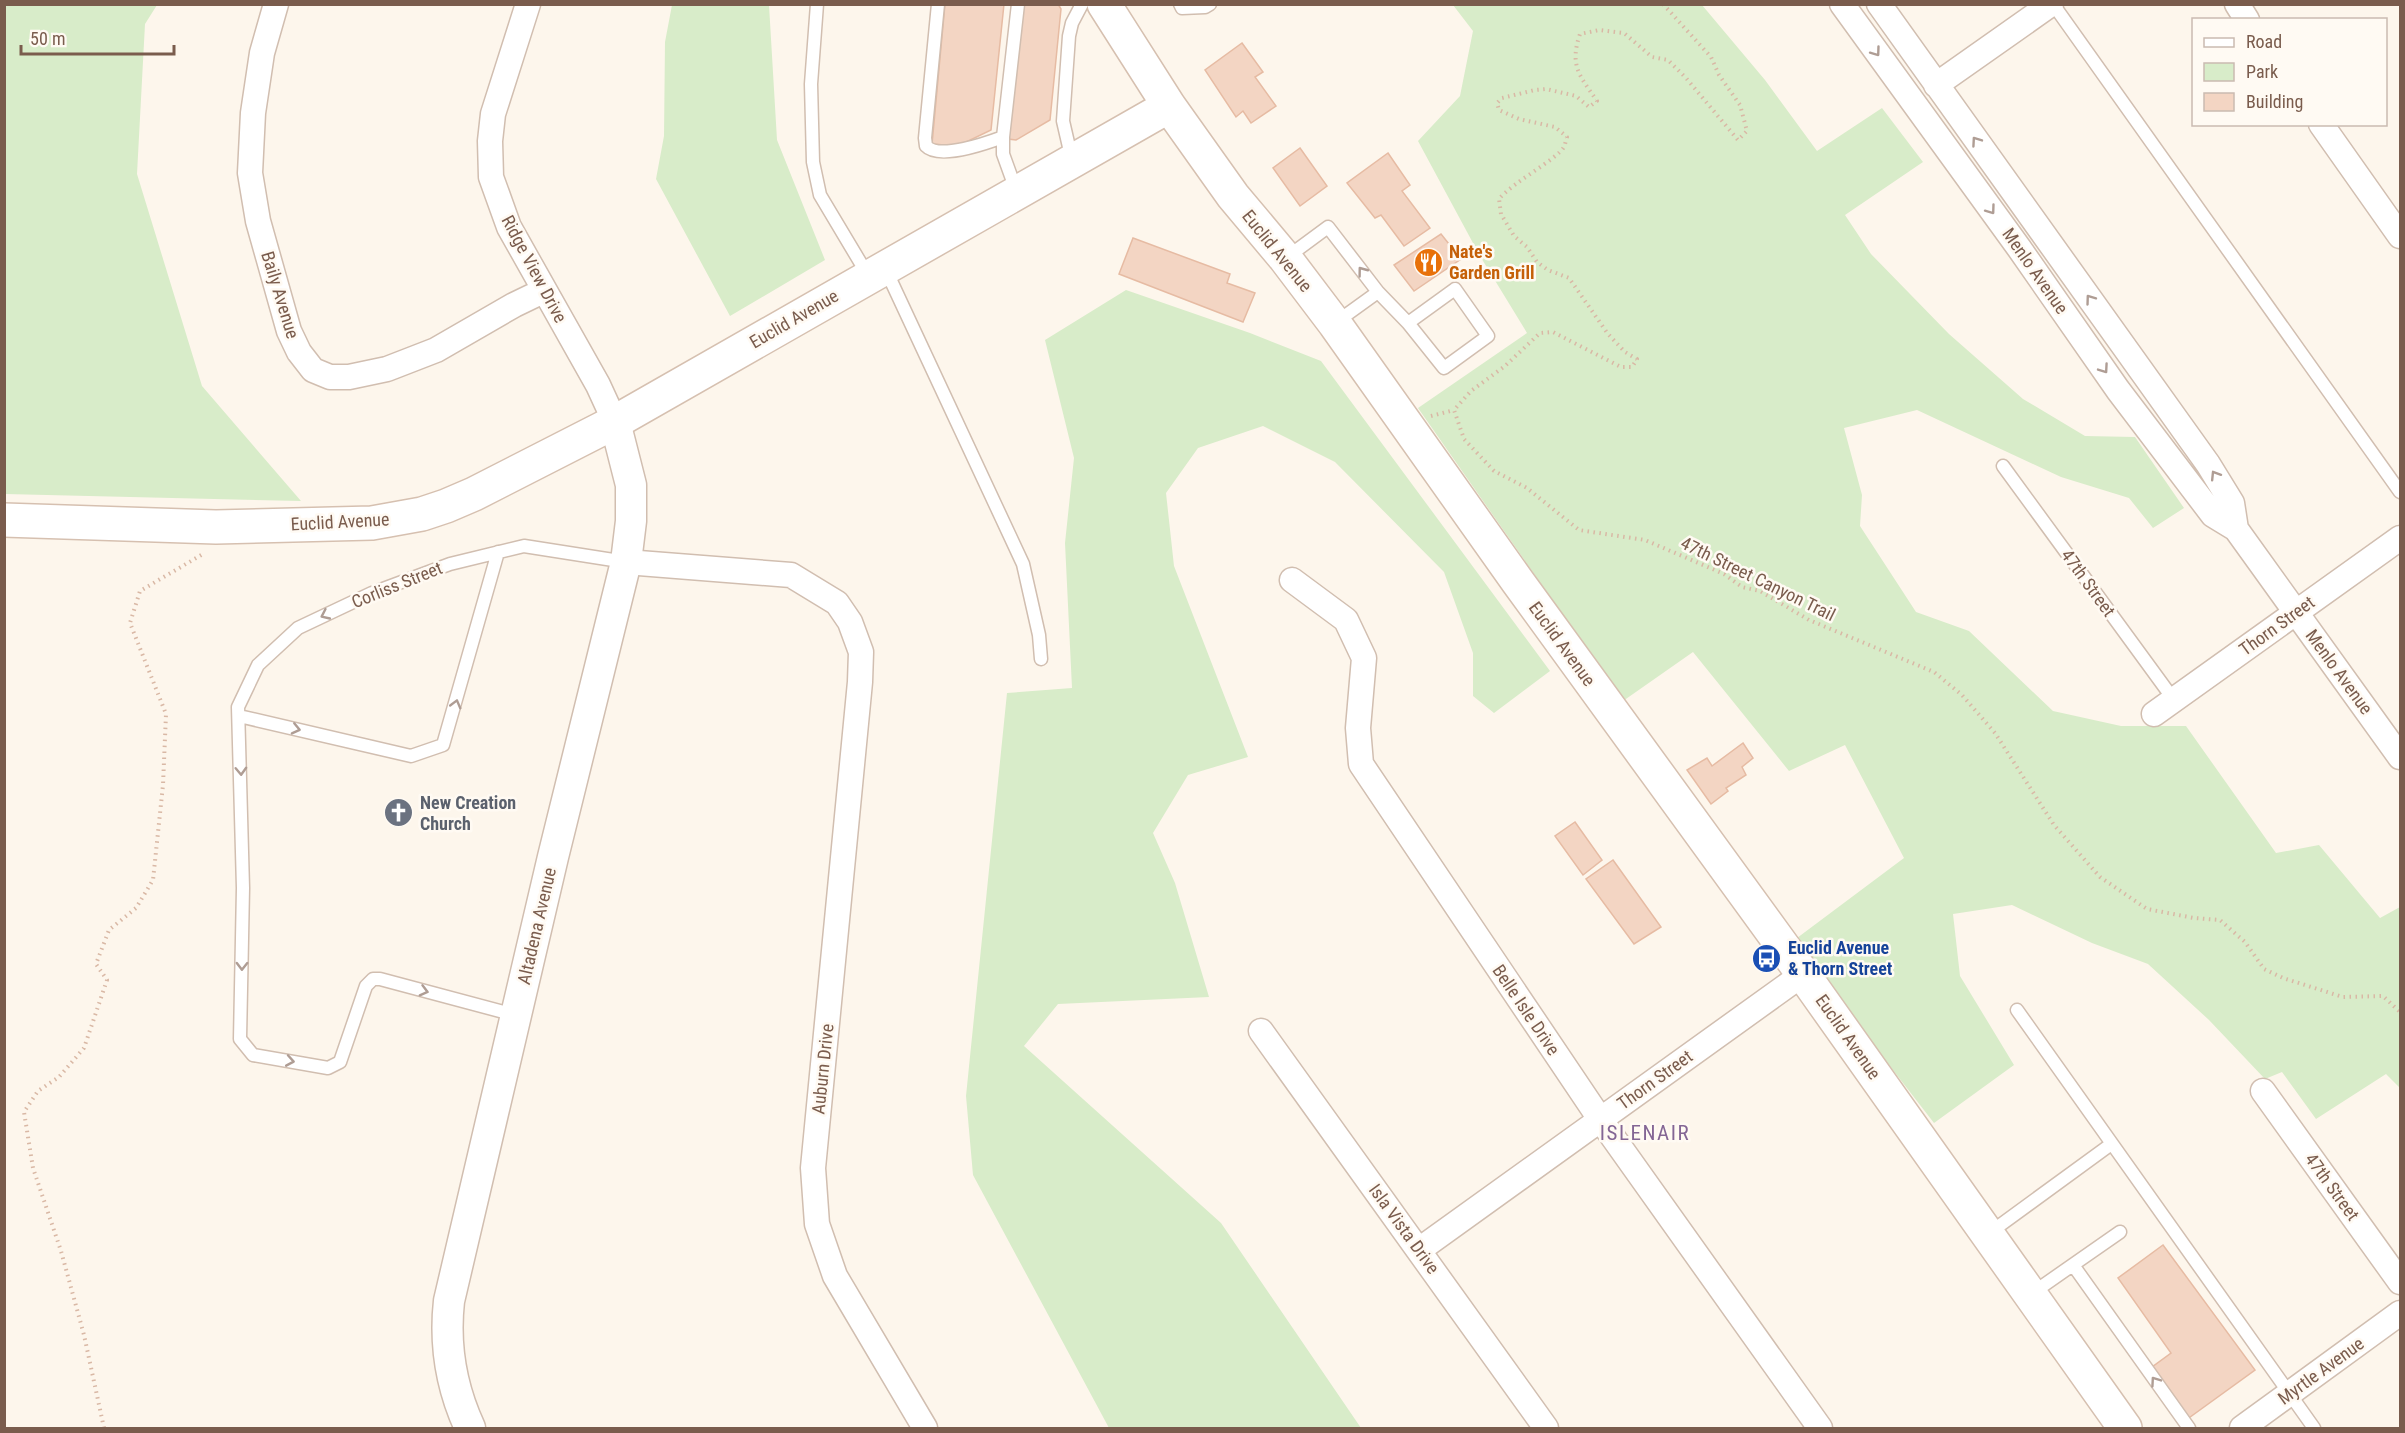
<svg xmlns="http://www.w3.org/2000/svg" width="2405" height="1433" viewBox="0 0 2405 1433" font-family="'Roboto Condensed',sans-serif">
	<rect width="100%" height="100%" fill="#fdf6ec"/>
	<path fill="#d8ecc9" d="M5 4 157 5 145 24 137 174 202 386 301 501 5 494Z
		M672 5H769L777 140 825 260 730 316 656 179 664 136 665 42Z
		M1453 5H1702L1765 80 1817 151 1882 108 1923 162 1845 215 1871 254 1949 334 2023 399 2085 436 2135 437 2184 508 2153 528 2129 498 2061 477 1917 410 1844 428 1862 495 1860 526 1916 612 1969 631 2053 711 2121 726H2186L2276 853 2319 845 2380 918 2400 907V1088L2386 1074 2316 1119 2282 1072 2265 1079 2209 1020 2148 964 2092 943 2012 905 1953 914 1960 976 2014 1065 1934 1123 1793 941 1904 858 1845 745 1789 771 1693 652 1623 701 1418 408 1527 333 1480 256 1418 141 1460 96 1473 31Z
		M1126 290 1250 333 1321 361 1550 671 1494 713 1473 696V653L1444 572 1335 462 1263 426 1198 448 1166 493 1174 566 1248 757 1188 775 1153 833 1175 883 1209 997 1058 1004 1024 1046 1221 1223 1361 1428H1109L973 1175 966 1096 1007 693 1072 688 1065 543 1074 458 1045 340Z"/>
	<path fill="#f3d5c3" stroke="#e6bba3" stroke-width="1.5" d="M945 4H1004L991 130 958 146 932 144Z
		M1024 4H1058L1061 9 1050 120 1016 140 1008 139Z
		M1242 43 1263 72 1255 77 1276 106 1251 123 1243 111 1236 117 1205 70Z
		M1300 148 1327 186 1300 206 1273 168Z
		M1388 153 1410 185 1402 191 1430 228 1404 246 1381 215 1375 218 1347 183Z
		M1441 234 1461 259 1414 291 1394 265Z
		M1133 238 1230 274 1227 283 1255 293 1243 322 1119 274Z
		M1743 743 1753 758 1742 767 1746 775 1726 788 1728 791 1711 804 1687 770 1707 758 1712 766Z
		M1575 822 1602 860 1583 875 1555 836Z
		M1613 860 1661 927 1634 944 1586 879Z
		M2163 1245 2255 1370 2186 1420 2148 1370 2171 1353 2118 1278Z"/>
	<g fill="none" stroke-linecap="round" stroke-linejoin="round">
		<defs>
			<path id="service" d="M817 4 811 84 813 162 820 195 869 277
				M938 4 925 138 926 146C939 160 987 143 1003 137L1018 4
				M1180 4 1182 8 1205 7 1210 4
				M2053 4 2400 492
				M1003 137V154L1016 190
				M1072 160 1063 121 1069 36 1072 23 1082 4
				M1286 258 1328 227 1378 292 1335 323
				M885 268 1023 564 1039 635 1041 659
				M1378 292 1408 323 1444 368 1488 336 1455 289 1408 323
				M2003 466 2174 700
				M239 716 411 756 443 745 498 552
				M2017 1010 2314 1428
				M515 1015 380 979H373L366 986 340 1062 328 1068 253 1055 240 1039 243 888 238 707 258 665 298 628 372 593 450 564 524 546 626 562
				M1988 1234 2110 1145
				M2073 1265 2189 1428
				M2031 1294 2120 1232"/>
			<path id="minor" d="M276 4 262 53 253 113 250 173 258 221 289 331 299 352 313 370 330 377H349L387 369 436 350 514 305 543 291
				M528 4 493 114 490 141 491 177 509 227 598 385 615 422
				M1842 4 2019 248 2118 390 2213 515 2236 529 2400 757
				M1879 4 2208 464 2232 503 2236 529
				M2237 4 2247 20
				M1936 85 2051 4
				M2321 124 2400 236
				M626 562 791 575 837 603 850 622 861 652 860 682 813 1168 817 1224 835 1276 925 1428
				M1292 580 1346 620 1364 658 1358 728 1361 764 1600 1119 1820 1428
				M2154 714 2400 538
				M1261 1031 1546 1428
				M2263 1091 2400 1282
				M1419 1250 1803 974
				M2242 1428 2400 1313"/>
			<path id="tertiary" d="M470 1428C451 1387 444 1346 449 1301L553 857 626 562 631 521V485L615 422"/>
			<path id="secondary" d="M1104 4 1169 106 1233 196 1285 258 1335 324 1518 582 1803 974 2125 1428
				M4 520 216 527 372 523 422 514 446 506 474 494 615 422 1169 106"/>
		</defs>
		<use href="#service" stroke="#d1beb0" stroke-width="15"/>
		<use href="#minor" stroke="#d1beb0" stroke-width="27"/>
		<use href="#tertiary" stroke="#d1beb0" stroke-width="33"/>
		<use href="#secondary" stroke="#d6c0b0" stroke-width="36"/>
		<path stroke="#d9b8a5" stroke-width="4" stroke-dasharray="1.5 4.5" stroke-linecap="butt" d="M1663 4 1711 57 1719 75 1740 105 1747 131 1738 140 1686 78 1668 60 1652 57 1624 33 1599 30 1580 34C1569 66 1580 76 1597 101L1589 107 1576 96 1546 89 1535 90 1502 98 1497 103 1499 110 1519 119 1555 127 1567 137C1566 140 1565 145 1564 147 1556 160 1513 182 1499 199L1501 214 1514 236 1527 247 1537 262 1548 270 1569 278 1608 334 1625 352 1637 359 1632 367H1621L1553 332 1540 333 1505 366 1471 391 1454 410 1464 439 1494 471 1527 488 1579 530 1645 540 1724 574 1742 587 1760 591 1809 620 1934 672 1962 695 1995 733 2054 825 2100 877 2147 909 2194 918 2220 920 2245 942 2264 969 2283 978 2343 997 2383 996 2400 1012
			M1431 416 1454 410
			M104 1428 84 1335 61 1251 33 1168 24 1112 38 1091 59 1077 84 1048 107 980 96 964 109 930 136 908 153 880 163 785 166 714 130 623 140 591 203 554"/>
		<use href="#service" stroke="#fff" stroke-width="12"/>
		<use href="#minor" stroke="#fff" stroke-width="24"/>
		<use href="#tertiary" stroke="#fff" stroke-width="30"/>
		<use href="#secondary" stroke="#fff" stroke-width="33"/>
	</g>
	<defs><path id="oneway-chevron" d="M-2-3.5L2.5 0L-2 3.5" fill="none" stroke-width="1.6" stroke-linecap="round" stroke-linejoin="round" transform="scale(1.5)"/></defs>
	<g stroke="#af9d94">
		<use href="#oneway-chevron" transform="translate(1876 52) rotate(54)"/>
		<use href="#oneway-chevron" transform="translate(1976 141) rotate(-125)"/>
		<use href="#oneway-chevron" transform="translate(1991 210) rotate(54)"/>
		<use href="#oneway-chevron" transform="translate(1362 271) rotate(-127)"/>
		<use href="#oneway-chevron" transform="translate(2090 299) rotate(-126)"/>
		<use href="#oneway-chevron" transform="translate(2104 369) rotate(55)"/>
		<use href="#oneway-chevron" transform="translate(2215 475) rotate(-122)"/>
		<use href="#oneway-chevron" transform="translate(325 615) rotate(155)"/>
		<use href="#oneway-chevron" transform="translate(456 704) rotate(-75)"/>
		<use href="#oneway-chevron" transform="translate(296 729) rotate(13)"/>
		<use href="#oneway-chevron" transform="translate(241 771) rotate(88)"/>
		<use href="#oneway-chevron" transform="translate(242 966) rotate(91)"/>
		<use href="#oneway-chevron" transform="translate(424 991) rotate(15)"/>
		<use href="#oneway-chevron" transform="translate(290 1061) rotate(10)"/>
		<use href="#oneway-chevron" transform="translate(2155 1381) rotate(-125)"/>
	</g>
	<defs>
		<symbol id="restaurant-disc" viewBox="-11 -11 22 22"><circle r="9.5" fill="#e8710a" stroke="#fffaf3"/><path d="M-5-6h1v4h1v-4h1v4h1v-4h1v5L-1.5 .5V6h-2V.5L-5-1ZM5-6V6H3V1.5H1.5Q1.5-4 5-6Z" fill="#fff"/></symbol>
		<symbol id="church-disc" viewBox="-11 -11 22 22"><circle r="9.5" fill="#6b7280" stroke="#fffaf3"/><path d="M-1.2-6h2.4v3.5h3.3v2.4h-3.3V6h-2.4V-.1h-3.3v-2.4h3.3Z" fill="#fff"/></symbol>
		<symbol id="bus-disc" viewBox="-11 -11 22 22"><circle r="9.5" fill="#1a4fb4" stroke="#fffaf3"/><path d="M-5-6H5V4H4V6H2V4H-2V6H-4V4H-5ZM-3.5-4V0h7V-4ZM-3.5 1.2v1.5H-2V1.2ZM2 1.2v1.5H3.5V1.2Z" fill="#fff"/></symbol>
	</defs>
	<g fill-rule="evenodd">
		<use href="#restaurant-disc" x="1412" y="246" width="33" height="33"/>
		<use href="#church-disc" x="382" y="796" width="33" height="33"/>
		<use href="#bus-disc" x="1750" y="942" width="33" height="33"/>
	</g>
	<g text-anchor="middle" stroke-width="5" stroke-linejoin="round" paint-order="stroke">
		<g font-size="18" fill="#7a5c4d" stroke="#fffaf3">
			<text transform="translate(1277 251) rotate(51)" y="6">Euclid Avenue</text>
			<text transform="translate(534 269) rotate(62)" y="6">Ridge View Drive</text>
			<text transform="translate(2035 271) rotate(55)" y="6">Menlo Avenue</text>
			<text transform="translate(280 295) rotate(73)" y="6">Baily Avenue</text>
			<text transform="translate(794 319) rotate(-30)" y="6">Euclid Avenue</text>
			<text transform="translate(340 522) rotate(-3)" y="6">Euclid Avenue</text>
			<text transform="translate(1758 579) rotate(26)" y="6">47th Street Canyon Trail</text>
			<text transform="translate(2088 583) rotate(54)" y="6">47th Street</text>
			<text transform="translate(397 585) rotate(-22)" y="6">Corliss Street</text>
			<text transform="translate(2277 626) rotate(-36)" y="6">Thorn Street</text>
			<text transform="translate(1562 644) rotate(54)" y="6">Euclid Avenue</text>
			<text transform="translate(2339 672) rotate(54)" y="6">Menlo Avenue</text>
			<text transform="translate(537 926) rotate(-77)" y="6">Altadena Avenue</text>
			<text transform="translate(1526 1010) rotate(56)" y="6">Belle Isle Drive</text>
			<text transform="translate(1848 1037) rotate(55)" y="6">Euclid Avenue</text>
			<text transform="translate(823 1069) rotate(-84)" y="6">Auburn Drive</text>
			<text transform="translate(1655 1080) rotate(-36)" y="6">Thorn Street</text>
			<text transform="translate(2332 1187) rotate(54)" y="6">47th Street</text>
			<text transform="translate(1404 1229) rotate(54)" y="6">Isla Vista Drive</text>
			<text transform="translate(2321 1371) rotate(-36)" y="6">Myrtle Avenue</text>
		</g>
		<g font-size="18" font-weight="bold" fill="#c56008" stroke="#fffaf3" text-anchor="start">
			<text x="1449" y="258">Nate's<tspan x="1449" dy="21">Garden Grill</tspan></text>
		</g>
		<g font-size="18" font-weight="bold" fill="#5b616d" stroke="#fffaf3" text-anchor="start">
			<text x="420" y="809">New Creation<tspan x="420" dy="21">Church</tspan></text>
		</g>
		<g font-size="18" font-weight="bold" fill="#164399" stroke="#fffaf3" text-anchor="start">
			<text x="1788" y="954">Euclid Avenue<tspan x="1788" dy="21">&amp; Thorn Street</tspan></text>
		</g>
		<g font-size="21" letter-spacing="1.5" fill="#846695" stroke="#fffaf3">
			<text x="1645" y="1140">ISLENAIR</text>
		</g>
	</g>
	<rect width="2405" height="1433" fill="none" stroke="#7a5c4d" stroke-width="12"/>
	<rect x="2192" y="18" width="195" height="108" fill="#fffaf3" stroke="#cabbb1" stroke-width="1.5"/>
	<rect x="2204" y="38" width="30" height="9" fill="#ffffff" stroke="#cabbb1" stroke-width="1.5"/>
	<text x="2246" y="48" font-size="18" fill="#7a5c4d">Road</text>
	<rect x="2204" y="63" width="30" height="18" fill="#d8ecc9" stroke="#cabbb1" stroke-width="1.5"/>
	<text x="2246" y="78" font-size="18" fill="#7a5c4d">Park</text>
	<rect x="2204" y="93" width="30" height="18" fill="#f3d5c3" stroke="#cabbb1" stroke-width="1.5"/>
	<text x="2246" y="108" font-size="18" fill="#7a5c4d">Building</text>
	<path d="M21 45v9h153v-9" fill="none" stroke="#7a5c4d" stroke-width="3"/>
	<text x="30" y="45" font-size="18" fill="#7a5c4d" stroke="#fffaf3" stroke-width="4.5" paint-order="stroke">50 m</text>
</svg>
